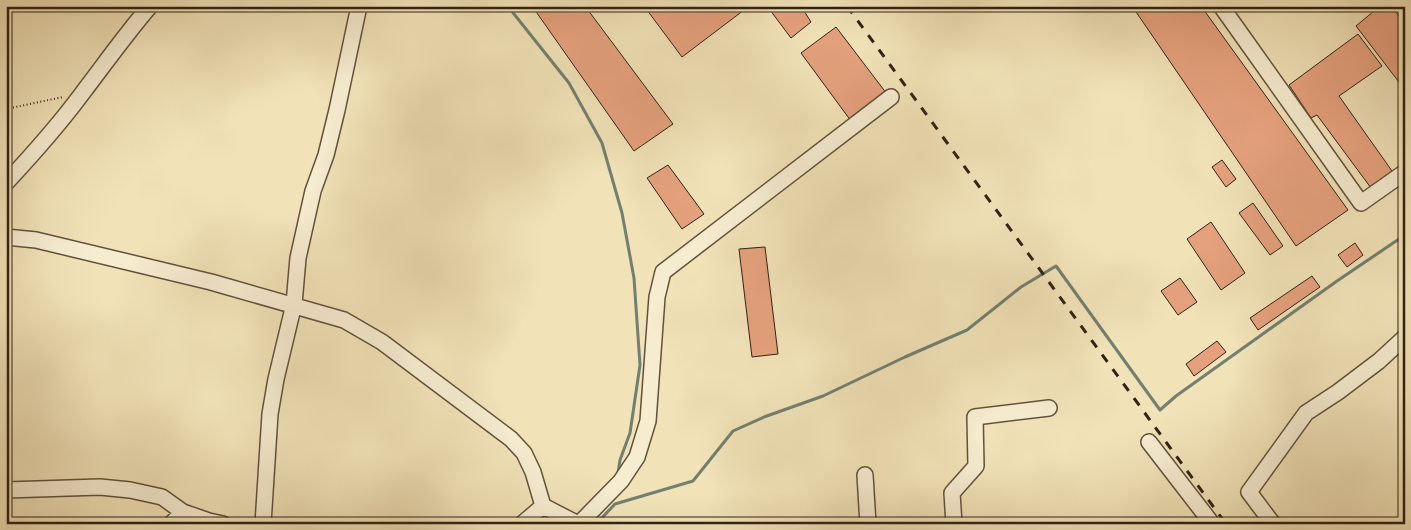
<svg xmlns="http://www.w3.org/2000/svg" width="1411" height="530" viewBox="0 0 1411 530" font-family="'Libre Bodoni',serif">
	<rect width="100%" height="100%" fill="#f1e2b7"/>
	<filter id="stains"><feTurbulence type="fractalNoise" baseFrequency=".004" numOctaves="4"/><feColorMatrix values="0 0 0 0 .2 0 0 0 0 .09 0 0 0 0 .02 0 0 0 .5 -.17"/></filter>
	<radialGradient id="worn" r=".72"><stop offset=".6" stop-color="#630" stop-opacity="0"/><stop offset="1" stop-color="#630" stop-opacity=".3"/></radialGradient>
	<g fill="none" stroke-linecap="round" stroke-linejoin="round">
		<path stroke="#718071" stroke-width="3" d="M511 6 510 9 569 83 602 143 622 213 634 278 640 365 630 433 620 460 618 473
			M596 524 615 504 693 481 733 431 764 417 823 396 905 357 967 330 1021 287 1056 266 1160 410 1176 396 1337 281 1405 235"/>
	</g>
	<path fill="#e5a17d" stroke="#312213" d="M532 6H585L673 124 634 151Z
		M644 6H747L748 7 682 57Z
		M767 6H801L811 22 791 38Z
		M1132 6H1201L1348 210 1296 246Z
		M1380 6H1391L1405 24V90L1356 26Z
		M836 27 887 94 851 121 801 53Z
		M1358 34 1382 66 1339 96 1392 171 1371 188 1317 115 1311 118 1289 85Z
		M1222 160 1236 179 1226 187 1212 167Z
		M668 165 704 214 682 229 647 178Z
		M1253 203 1283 246 1270 255 1239 213Z
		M1211 222 1245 273 1221 290 1187 239Z
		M1355 243 1363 255 1347 267 1338 255Z
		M765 247 778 354 752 357 739 249Z
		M1312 276 1320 287 1258 330 1250 318Z
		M1180 278 1197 302 1178 315 1161 291Z
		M1217 341 1226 352 1194 376 1186 364Z"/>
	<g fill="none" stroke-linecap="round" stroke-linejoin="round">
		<defs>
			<path id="minor" d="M1221 6 1361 203 1405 172
				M6 183C32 155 58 126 81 95 104 65 125 35 150 6
				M6 237 36 240 211 282 344 320 382 342 511 439 524 453 533 472 543 506 578 524
				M1149 442 1210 521V524
				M865 475 868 524
				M6 490 100 487 130 490 162 497 183 512 209 521 223 524
				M171 524 183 512
				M263 524 270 414 276 379 294 304 298 258 313 191 326 155 337 110 359 6
				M522 524 543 506
				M579 524 621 481 637 457 648 421 657 297 663 272 891 97
				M954 524 952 493 976 466 975 417 1049 408
				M1273 524 1249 492 1306 413 1338 392 1379 361 1405 337"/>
		</defs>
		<use href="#minor" stroke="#61523c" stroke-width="18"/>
		<path stroke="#312213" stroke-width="2" stroke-dasharray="1 2.5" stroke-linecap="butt" d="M6 109 63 97"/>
		<use href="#minor" stroke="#f6ecd0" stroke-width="15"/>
		<path stroke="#312213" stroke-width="3" stroke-dasharray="9 9" stroke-linecap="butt" d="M847 6 1226 524"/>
	</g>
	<rect width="1411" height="530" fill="none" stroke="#f1e2b7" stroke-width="25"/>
	<rect x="8" y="8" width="1396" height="515" fill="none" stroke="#312213" stroke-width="2.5"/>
	<rect x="12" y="12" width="1386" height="505" fill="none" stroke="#312213"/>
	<rect width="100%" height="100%" filter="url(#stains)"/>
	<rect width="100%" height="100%" fill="url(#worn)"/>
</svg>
